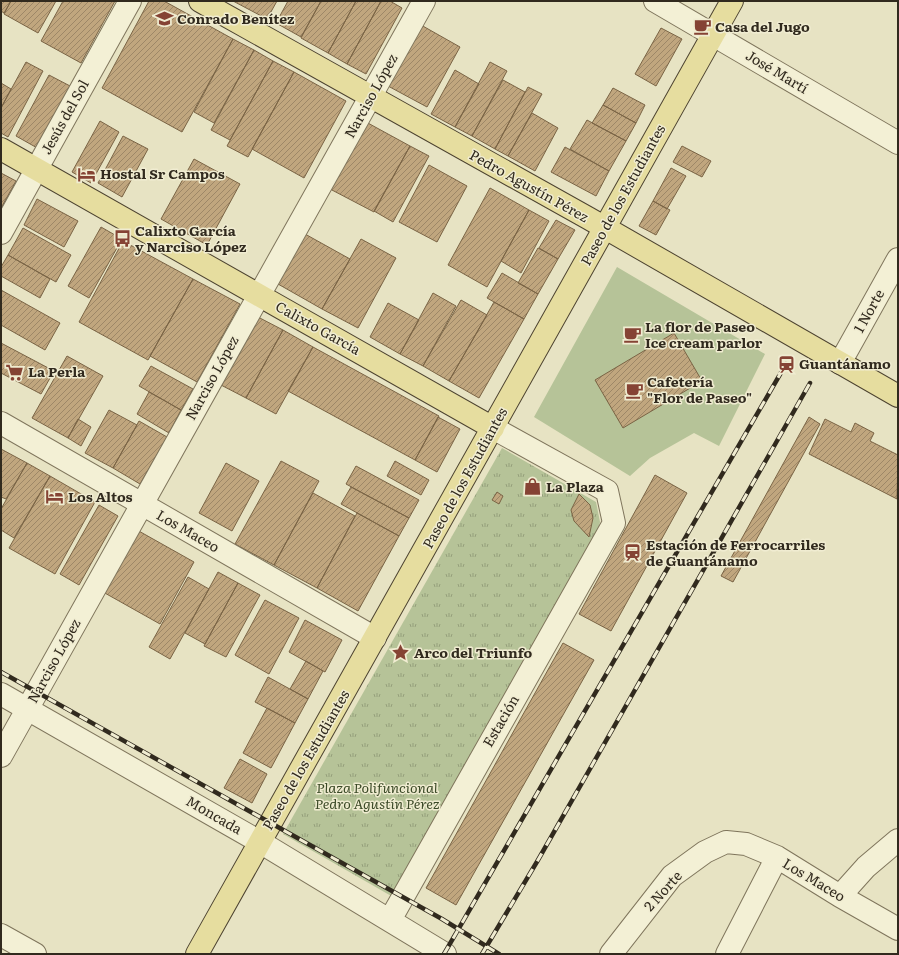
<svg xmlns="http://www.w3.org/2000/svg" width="899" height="955" viewBox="0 0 899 955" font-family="Literata,serif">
	<defs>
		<pattern id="park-tufts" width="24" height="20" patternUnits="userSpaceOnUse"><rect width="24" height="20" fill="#b6c398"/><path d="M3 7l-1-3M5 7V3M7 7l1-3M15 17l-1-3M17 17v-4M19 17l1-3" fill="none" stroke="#959f7b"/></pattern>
		<pattern id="building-hatch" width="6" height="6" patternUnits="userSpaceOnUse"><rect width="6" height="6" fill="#c0a67e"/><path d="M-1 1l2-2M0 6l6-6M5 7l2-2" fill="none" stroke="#9d8767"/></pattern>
	</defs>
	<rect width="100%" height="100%" fill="#e7e3c3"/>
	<path fill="#b6c398" d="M617 267 765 354 719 446 694 433 650 458 630 476 534 417Z"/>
	<path fill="url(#park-tufts)" d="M502 448 596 502 600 522 596 539 393 897 283 834Z"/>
	<path fill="url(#building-hatch)" stroke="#7a6445" d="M1 1H11L4 13 1 11Z
		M11 1H56L38 33 4 14Z
		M63 1H115L81 63 41 41Z
		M149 1H164L233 39 182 132 102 88Z
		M233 1H277L267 19Z
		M288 1H321L301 37 276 23Z
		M321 1H356L328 53 301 38Z
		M356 1H381L347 64 328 53Z
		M381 1H390L402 8 366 74 347 64Z
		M421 25 460 47 427 107 388 86Z
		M661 28 682 39 656 86 635 74Z
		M233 39 254 50 214 123 194 112Z
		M254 50 273 61 230 140 211 130Z
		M273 61 294 72 248 157 227 146Z
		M26 62 43 71 8 137 1 133V108Z
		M490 62 507 71 472 136 455 127Z
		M455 70 479 84 455 127 431 114Z
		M294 72 346 101 304 178 252 149Z
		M49 75 72 87 39 149 16 136Z
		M503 80 525 92 495 149 472 136Z
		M1 83 11 89 1 108Z
		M528 87 542 94 508 156 495 149Z
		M613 88 645 105 636 123 603 105Z
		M603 105 636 123 626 141 592 123Z
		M532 113 558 128 535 171 508 156Z
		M587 120 626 141 609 171 570 149Z
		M100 121 119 132 91 183 72 172Z
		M366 122 410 146 374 212 330 189Z
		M123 136 148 149 122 197 98 183Z
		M410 146 429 156 393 222 374 211Z
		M682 146 711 161 702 177 673 162Z
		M565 147 609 171 596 196 551 172Z
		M194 159 240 184 207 245 161 219Z
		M429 165 467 186 437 242 399 222Z
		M671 168 686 176 667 209 653 201Z
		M1 173 16 181 1 208Z
		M490 188 529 210 487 287 448 265Z
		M37 199 78 221 64 247 24 225Z
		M653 201 670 210 656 235 639 226Z
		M529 210 549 221 521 273 501 261Z
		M556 220 575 230 558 259 539 248Z
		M101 227 122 239 89 298 68 286Z
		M23 228 71 255 56 282 8 255Z
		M305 234 350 259 322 309 278 284Z
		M361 239 396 258 358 328 322 309Z
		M123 241 193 279 148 360 79 322Z
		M538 248 558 259 538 294 518 283Z
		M8 255 50 279 40 298 1 276V267Z
		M502 273 538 294 524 319 487 298Z
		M193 279 240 304 197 382 150 356Z
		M1 290 60 323 45 350 1 325Z
		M433 293 456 306 423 366 400 354Z
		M461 300 487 315 449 381 423 366Z
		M494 302 524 319 479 398 449 381Z
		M388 303 419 320 400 354 370 337Z
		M256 316 283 330 246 398 219 384Z
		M283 330 313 347 276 414 246 398Z
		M674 333 702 381 623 428 595 380Z
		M1 343 54 371 41 394 1 373Z
		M313 347 439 416 415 460 288 391Z
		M67 356 103 376 68 438 32 418Z
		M151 366 193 389 181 410 139 386Z
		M149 392 181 410 169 433 137 414Z
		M109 410 137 425 113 468 85 453Z
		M438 417 460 429 437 472 415 460Z
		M809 417 820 424 733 582 721 576Z
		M78 419 91 427 81 446 68 438Z
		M825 419 851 432 855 423 874 433 870 441 898 455 897 499 809 454Z
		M139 421 167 437 140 484 113 468Z
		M1 449 27 463 6 499 1 497Z
		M281 461 319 481 274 565 235 544Z
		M395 461 429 480 421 495 387 476Z
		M27 463 50 476 14 538 1 530V509Z
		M226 463 259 481 232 531 199 513Z
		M356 466 419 500 409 518 346 484Z
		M655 475 687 493 611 631 579 614Z
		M50 476 95 502 55 574 9 548Z
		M351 487 409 518 399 536 341 504Z
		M497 492 503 496 499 504 492 500Z
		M313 493 355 516 317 588 274 565Z
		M579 494 590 505 593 518 589 537 574 521 571 510Z
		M99 505 118 516 79 585 60 574Z
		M357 513 399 536 358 611 317 588Z
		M137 530 194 562 160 624 103 592Z
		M218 572 238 583 205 644 185 633Z
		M188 577 209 589 170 659 149 647Z
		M238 583 260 595 226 657 204 646Z
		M265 600 299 618 269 674 235 655Z
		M305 620 342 640 325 672 289 652Z
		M563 643 594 660 456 905 426 888Z
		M306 661 323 671 308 699 290 689Z
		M268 677 308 699 295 723 255 702Z
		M267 708 295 723 271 768 243 753Z
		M240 759 267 774 252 803 224 788Z"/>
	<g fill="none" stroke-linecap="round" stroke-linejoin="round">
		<defs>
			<path id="minor" d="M655 1 898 143
				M1 233 130 1
				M840 363 898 259
				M1 423 375 638
				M1 694 260 842 445 954
				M1 756 424 1
				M840 896 866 867 898 840
				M390 920 614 523 607 491 493 428
				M1 935 35 954
				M611 954 672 876 705 852 726 842 746 844 777 857 840 896 898 929
				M727 954 777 857"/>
			<path id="major" d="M200 1 588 218 898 396
				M1 149 493 428
				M197 954 732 1"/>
		</defs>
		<use href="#minor" stroke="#7f755c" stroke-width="24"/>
		<use href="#major" stroke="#4d4330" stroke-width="24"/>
		<use href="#minor" stroke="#f3f0d5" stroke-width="22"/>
		<use href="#major" stroke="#e6dd9f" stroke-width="22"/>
		<defs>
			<path id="rail" d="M1 672 442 919 499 954
				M444 954 786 364
				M482 954 538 860 810 383"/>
		</defs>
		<use href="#rail" stroke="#312a1e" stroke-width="4.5"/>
		<use href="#rail" stroke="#f0ecd1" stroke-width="3" stroke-dasharray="9" stroke-linecap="butt"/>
	</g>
	<defs>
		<symbol id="school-bare" viewBox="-9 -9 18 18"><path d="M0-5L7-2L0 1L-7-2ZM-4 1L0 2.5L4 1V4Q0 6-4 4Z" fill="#854334" stroke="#f0ecd1" stroke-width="2.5" paint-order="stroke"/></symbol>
		<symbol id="cafe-bare" viewBox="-9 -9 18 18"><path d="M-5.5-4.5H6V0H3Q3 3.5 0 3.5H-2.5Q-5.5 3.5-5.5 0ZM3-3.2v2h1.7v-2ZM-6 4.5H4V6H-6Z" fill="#854334" stroke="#f0ecd1" stroke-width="2.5" paint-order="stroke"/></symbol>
		<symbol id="hotel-bare" viewBox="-9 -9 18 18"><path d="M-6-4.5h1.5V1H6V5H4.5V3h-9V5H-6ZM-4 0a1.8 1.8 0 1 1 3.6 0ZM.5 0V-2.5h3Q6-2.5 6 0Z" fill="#854334" stroke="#f0ecd1" stroke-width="2.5" paint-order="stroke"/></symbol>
		<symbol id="bus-bare" viewBox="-9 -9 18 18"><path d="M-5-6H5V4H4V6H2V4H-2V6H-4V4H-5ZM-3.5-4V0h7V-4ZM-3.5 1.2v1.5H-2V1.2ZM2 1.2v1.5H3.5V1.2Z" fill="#854334" stroke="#f0ecd1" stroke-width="2.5" paint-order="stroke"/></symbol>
		<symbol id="station-bare" viewBox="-9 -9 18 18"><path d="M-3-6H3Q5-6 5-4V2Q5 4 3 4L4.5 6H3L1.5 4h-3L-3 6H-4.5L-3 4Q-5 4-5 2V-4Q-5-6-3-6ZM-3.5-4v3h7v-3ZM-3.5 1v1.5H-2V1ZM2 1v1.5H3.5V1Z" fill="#854334" stroke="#f0ecd1" stroke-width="2.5" paint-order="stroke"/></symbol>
		<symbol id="supermarket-bare" viewBox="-9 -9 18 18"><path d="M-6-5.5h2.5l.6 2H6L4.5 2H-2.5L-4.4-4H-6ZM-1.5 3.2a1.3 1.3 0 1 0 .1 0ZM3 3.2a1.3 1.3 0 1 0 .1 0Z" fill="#854334" stroke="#f0ecd1" stroke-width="2.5" paint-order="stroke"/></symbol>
		<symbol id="shop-bare" viewBox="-9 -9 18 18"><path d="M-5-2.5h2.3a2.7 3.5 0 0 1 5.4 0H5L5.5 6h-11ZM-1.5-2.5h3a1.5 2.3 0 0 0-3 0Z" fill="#854334" stroke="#f0ecd1" stroke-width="2.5" paint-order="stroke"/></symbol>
		<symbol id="sight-bare" viewBox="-9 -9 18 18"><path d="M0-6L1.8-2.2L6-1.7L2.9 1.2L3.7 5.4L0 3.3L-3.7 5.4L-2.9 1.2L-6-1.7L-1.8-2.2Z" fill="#854334" stroke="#f0ecd1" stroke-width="2.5" paint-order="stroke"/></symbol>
	</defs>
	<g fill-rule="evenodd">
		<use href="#school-bare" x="152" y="6" width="25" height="25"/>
		<use href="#cafe-bare" x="690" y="14" width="25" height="25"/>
		<use href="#hotel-bare" x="74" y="162" width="25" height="25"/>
		<use href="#bus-bare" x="110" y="226" width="25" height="25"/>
		<use href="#cafe-bare" x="620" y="322" width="25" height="25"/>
		<use href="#station-bare" x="774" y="352" width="25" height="25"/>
		<use href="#supermarket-bare" x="2" y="360" width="25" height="25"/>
		<use href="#cafe-bare" x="622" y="378" width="25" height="25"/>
		<use href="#shop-bare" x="520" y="474" width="25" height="25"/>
		<use href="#hotel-bare" x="42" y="484" width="25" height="25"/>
		<use href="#station-bare" x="620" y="540" width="25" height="25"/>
		<use href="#sight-bare" x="388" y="640" width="25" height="25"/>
	</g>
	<g text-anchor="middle" stroke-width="3" stroke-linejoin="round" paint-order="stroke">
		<g font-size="14" font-weight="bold" fill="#312a1e" stroke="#f0ecd1" text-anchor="start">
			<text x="177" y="24">Conrado Benítez</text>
			<text x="715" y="32">Casa del Jugo</text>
			<text x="100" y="179">Hostal Sr Campos</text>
			<text x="135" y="236">Calixto García<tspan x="135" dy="16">y Narciso López</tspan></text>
			<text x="645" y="332">La flor de Paseo<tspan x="645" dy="16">Ice cream parlor</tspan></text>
			<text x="799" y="369">Guantánamo</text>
			<text x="28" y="377">La Perla</text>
			<text x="647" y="387">Cafetería<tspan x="647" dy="16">"Flor de Paseo"</tspan></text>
			<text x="546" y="492">La Plaza</text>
			<text x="68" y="502">Los Altos</text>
			<text x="646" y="550">Estación de Ferrocarriles<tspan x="646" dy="16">de Guantánamo</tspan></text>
			<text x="414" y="658">Arco del Triunfo</text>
		</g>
		<g font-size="14" fill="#312a1e" stroke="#f0ecd1">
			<text transform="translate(777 72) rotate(31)" y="5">José Martí</text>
			<text transform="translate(371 96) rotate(-61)" y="5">Narciso López</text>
			<text transform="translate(65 117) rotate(-61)" y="5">Jesús del Sol</text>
			<text transform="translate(529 186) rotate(29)" y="5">Pedro Agustín Pérez</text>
			<text transform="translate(623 195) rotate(-61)" y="5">Paseo de los Estudiantes</text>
			<text transform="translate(869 311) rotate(-61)" y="5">1 Norte</text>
			<text transform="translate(318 328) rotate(29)" y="5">Calixto García</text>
			<text transform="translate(212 378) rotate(-61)" y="5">Narciso López</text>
			<text transform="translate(465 478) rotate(-61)" y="5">Paseo de los Estudiantes</text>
			<text transform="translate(188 531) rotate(30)" y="5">Los Maceo</text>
			<text transform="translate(54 661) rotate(-61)" y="5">Narciso López</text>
			<text transform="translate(501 721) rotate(-60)" y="5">Estación</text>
			<text transform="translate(306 760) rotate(-60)" y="5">Paseo de los Estudiantes</text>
			<text transform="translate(214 815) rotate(30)" y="5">Moncada</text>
			<text transform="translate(814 880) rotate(31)" y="5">Los Maceo</text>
			<text transform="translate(663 891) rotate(-48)" y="5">2 Norte</text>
		</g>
		<g font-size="14" font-style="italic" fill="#3b4a27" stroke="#f0ecd1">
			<text x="377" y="793">Plaza Polifuncional<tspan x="377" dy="16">Pedro Agustín Pérez</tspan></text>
		</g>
	</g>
	<rect width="899" height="955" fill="none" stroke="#312a1e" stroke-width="4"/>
</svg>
